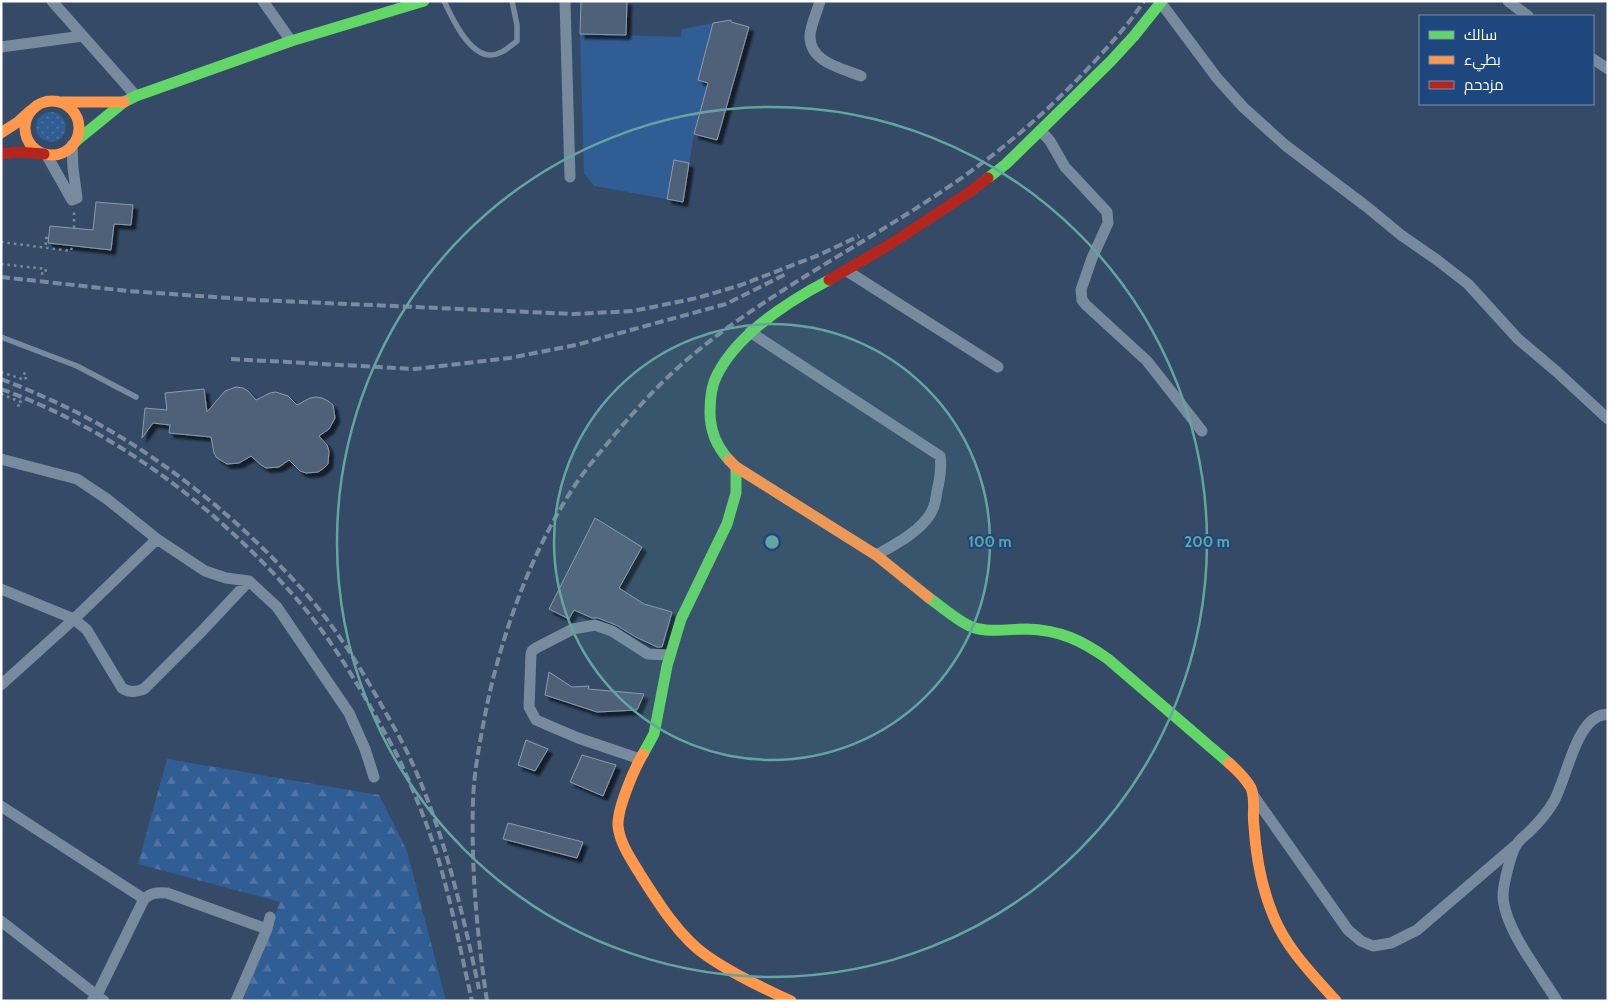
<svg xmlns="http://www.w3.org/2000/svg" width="1609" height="1002" viewBox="0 0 1609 1002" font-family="Cabin,Cairo,sans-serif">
	<defs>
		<pattern id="grass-dots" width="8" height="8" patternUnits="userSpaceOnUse" patternTransform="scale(1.25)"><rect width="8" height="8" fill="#315d95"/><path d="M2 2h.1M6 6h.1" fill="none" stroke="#5075a5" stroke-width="1.8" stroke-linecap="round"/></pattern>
		<pattern id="forest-firs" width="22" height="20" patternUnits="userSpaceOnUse" patternTransform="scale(1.25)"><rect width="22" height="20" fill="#315d95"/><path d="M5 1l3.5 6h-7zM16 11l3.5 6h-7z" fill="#5075a5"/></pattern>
		<filter id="shadow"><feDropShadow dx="4.5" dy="4.5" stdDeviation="1" flood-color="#0009"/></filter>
	</defs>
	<rect width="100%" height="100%" fill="#344a67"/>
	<path fill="url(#grass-dots)" d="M36 127a15 15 0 1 1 30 0a15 15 0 1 1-30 0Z"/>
	<path fill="url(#forest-firs)" d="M167 759 379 795 407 851 446 1001H243L280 902 138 864Z"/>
	<path fill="#315d95" d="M725 21 694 134 683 202 594 186 584 173 580 34 681 37 682 29Z"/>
	<path fill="#506179" stroke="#8c9aad" filter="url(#shadow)" d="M581 1H627L626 35 580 34Z
		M731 20V22L749 27 717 140 694 134 708 83 698 80 713 23Z
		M674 160 689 163 683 202 667 199Z
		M96 202 133 205 131 225 114 224 111 250 48 243 50 226 93 230Z
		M236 387 243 388 248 391 256 400 270 393 276 392 288 396 297 405 310 398 316 397 322 398 328 401 333 405 335 418 329 429 319 436 327 445 329 451 328 464 324 468 318 472 306 473 300 471 289 460 279 467 266 468 261 465 251 456 239 463 227 464 217 458 214 453 211 437 169 433 170 425 153 423 142 438 145 408 167 410 165 393 204 389 207 412 225 391Z
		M595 518 642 547 619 588 644 604 672 612 662 647H657L636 637 616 625 598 618H592L574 610 569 619 549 609Z
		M549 672 572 687 589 686 588 689 644 694 637 710 597 712 545 695Z
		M526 740 548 749 535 771 518 765Z
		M582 755 616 765 603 796 570 782Z
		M508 823 583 842 577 858 503 839Z"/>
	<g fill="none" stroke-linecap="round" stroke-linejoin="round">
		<path stroke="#788a9e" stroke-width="2.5" stroke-dasharray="2.5 4" stroke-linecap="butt" d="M74 228V212
			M45 238H47L45 247
			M1 242 71 251 72 246
			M1 264 46 269 45 274 40 273
			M1 372 25 380 27 375 22 372
			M1 394 21 402 20 406 17 405"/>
		<path stroke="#788a9e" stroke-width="5.5" d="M444 1C452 18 468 53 489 55 500 56 509 47 517 41V25L512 1
			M1 337 77 366 136 397"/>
		<path stroke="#788a9e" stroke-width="11" d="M52 1 136 96
			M263 1 291 41
			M565 1 570 177
			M820 1C817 12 811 24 810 35 809 62 841 68 861 76
			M1508 1 1528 16
			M1161 3 1217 78 1243 107 1285 145 1367 207 1401 235 1437 260 1468 284 1518 339 1557 372 1608 419
			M1 47 83 36
			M1593 59 1608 69
			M1041 131 1050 141 1065 167 1107 212 1108 223 1092 258 1081 290 1082 300 1086 305 1147 361 1202 431
			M46 154 72 200 77 198 73 168 72 145
			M847 271 998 367
			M750 332 940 456C942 468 940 479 937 491 936 496 936 501 934 506 927 528 895 545 876 555
			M1 459 77 479 107 499 157 539 74 619 1 685
			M157 539 205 571 226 578 249 581 277 607 349 713 365 749 374 777
			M1 589 74 619 87 630 122 688C130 693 135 692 144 689L202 631 249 581
			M640 759 578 738 536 720 529 707 531 654 532 651 536 648 573 629 595 625 612 631 648 654 670 655
			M1253 795 1348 930 1361 941 1373 946 1391 943 1417 930 1516 845
			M1 806 144 899
			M1 921 104 1001
			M92 1001 97 995 144 899C151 893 157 892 167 893L267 929
			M236 1001 267 929 270 917
			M1557 1001C1540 973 1504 928 1503 896 1503 885 1511 852 1517 844 1520 839 1526 835 1530 831 1539 822 1548 812 1554 801 1566 779 1575 728 1597 717 1600 715 1604 715 1608 714"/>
		<path stroke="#63d668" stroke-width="11" d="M76 141 124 102 136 96 291 41 424 1
			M988 178 1006 164 1111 61 1134 36 1162 1
			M729 460C717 447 710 430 710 412 710 399 711 386 717 375 738 333 789 301 829 280
			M928 597C939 605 960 623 972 627 989 633 1009 629 1026 629 1060 630 1081 640 1108 659L1229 763
			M643 754 654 734 667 666 681 619 727 524 736 493V467"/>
		<path stroke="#ff974d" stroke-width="11" d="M25 128a27 27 0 1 1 54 0a27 27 0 1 1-54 0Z
			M61 102H124
			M1 133 18 122 30 111
			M729 460 736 467 876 555 928 597
			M643 754C634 769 617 809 618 826 620 844 631 859 640 874 657 901 680 938 707 956 733 974 763 988 791 1001
			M1229 763C1237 770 1246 779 1251 788 1256 799 1252 815 1254 826 1256 857 1261 886 1273 915 1286 948 1313 975 1336 1001"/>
		<path stroke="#b3261e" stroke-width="11" d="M1 154 16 152 44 154
			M829 280 889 245 968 193 988 178"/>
		<path stroke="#7b8b9e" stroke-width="4" stroke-dasharray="9 4" stroke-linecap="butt" d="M1 277 128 291 257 300 574 314 633 311 697 298 741 285 819 255 859 236
			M231 359 415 369 510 358 576 345 726 304 788 273
			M1 379C27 389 52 400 76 412 160 455 237 517 300 587 335 625 362 670 387 715 395 729 403 743 410 758 444 831 462 910 479 989
			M1 389C114 430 215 506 294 596 328 634 355 679 380 724 387 737 395 750 401 763 415 794 428 826 438 858 452 905 461 953 472 1001
			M487 1001C477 935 471 868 473 801 474 769 481 736 487 705 503 629 535 542 580 478 591 462 604 448 616 433 633 413 650 394 669 376 695 351 726 328 756 308 827 260 904 220 974 169 1018 137 1058 101 1095 61 1113 41 1129 24 1144 1"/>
	</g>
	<circle cx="772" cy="542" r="218" fill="#63a6a1" fill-opacity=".12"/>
	<g fill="none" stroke="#63a6a1" stroke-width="2.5">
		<circle cx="772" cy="542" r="218"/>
		<circle cx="772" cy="542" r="435"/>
	</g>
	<circle cx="772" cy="542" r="8" fill="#63a6a1" stroke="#1e477d" stroke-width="2.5"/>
	<g font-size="15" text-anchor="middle" font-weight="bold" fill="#63a6a1" stroke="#1e477d" stroke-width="4" stroke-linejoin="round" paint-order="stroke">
		<text x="990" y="547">100 m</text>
		<text x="1207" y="547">200 m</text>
	</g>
	<rect width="1609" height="1002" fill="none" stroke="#ffffff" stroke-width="5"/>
	<rect x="1419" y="15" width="175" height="90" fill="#1e477d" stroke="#7891b1"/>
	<rect x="1429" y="31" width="25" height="8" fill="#63d668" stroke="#7891b1"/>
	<text x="1464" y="40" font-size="15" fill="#ffffff">سالك</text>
	<rect x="1429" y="56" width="25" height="8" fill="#ff974d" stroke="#7891b1"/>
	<text x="1464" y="65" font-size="15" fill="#ffffff">بطيء</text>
	<rect x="1429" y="81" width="25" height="8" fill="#b3261e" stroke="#7891b1"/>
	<text x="1464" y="90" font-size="15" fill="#ffffff">مزدحم</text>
</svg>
